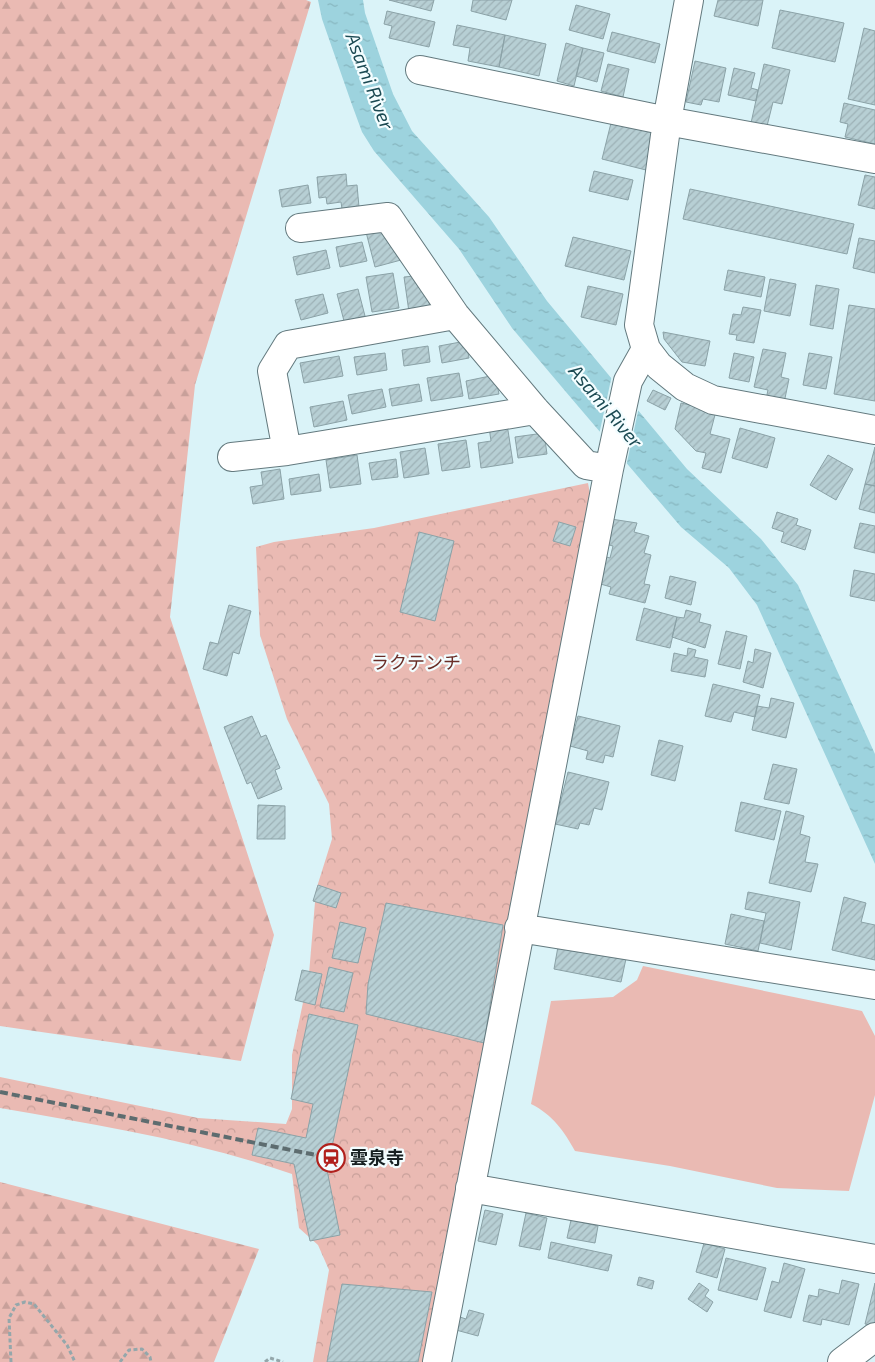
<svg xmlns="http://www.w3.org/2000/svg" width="875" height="1362" viewBox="0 0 875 1362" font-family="'Exo 2','Noto Sans JP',sans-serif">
	<defs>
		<pattern id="forest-firs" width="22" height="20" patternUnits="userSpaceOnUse" patternTransform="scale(1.25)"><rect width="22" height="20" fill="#eabab3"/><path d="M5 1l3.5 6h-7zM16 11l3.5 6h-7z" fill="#c8a09a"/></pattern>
		<pattern id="park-crowns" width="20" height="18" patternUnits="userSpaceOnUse" patternTransform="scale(1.25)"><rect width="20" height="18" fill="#eabab3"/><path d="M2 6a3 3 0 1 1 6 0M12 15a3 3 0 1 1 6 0" fill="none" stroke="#c8a09a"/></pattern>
		<pattern id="water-ripples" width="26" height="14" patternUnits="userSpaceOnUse" patternTransform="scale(1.25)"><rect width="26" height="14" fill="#9dd3de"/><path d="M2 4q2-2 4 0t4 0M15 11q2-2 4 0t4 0" fill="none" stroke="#86b5be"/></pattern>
		<pattern id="building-hatch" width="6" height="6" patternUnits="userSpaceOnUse" patternTransform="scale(1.25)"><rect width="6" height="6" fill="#b7cfd4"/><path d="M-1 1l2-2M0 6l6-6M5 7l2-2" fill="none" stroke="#9db1b6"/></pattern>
	</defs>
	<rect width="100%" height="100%" fill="#daf3f8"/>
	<path fill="#eabab3" d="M643 966 862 1011 875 1036V1095L849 1191 777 1188 670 1166 575 1151C564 1131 553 1115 531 1104L551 1001 613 997 637 980Z"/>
	<path fill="url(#forest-firs)" d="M0 0H306L311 2 195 385 170 617 274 935 241 1061 0 1026Z
		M0 1182 259 1249 214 1362H0Z"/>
	<path fill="url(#park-crowns)" d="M588 483 590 494 430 1362H313L329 1270 318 1245 299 1228 292 1174C198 1141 98 1125 0 1108V1077L198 1118 286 1124 292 1109V1055L309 974 316 890 332 839 329 804 287 719 260 635 256 547 274 542 374 528Z"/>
	<path fill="url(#water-ripples)" d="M318 0H363L365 13 393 94 412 131 489 217 547 301 687 469 761 539 798 585 875 754V864L757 605 729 568 681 527 566 392 512 328 459 249 374 151 362 132 351 102 322 19Z"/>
	<path fill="#daf3f8" d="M612 375 639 407 626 467 599 435Z"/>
	<path fill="url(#building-hatch)" stroke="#8ba2a7" d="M389 0H434L431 11Z
		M473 0H512L506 20 471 11Z
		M718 0H763L758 26 714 16Z
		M576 5 610 14 603 39 569 30Z
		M780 10 844 23 835 62 772 48Z
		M387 11 435 22 429 47 389 38 392 26 384 24Z
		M457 25 505 35 499 67 468 61 470 48 453 45Z
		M864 28 875 31V105L848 99Z
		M612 32 660 44 655 63 607 51Z
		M505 35 546 44 539 76 499 67Z
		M566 43 583 48 574 86 557 81Z
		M583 48 604 53 597 82 576 76Z
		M695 61 726 68 719 102 703 99 701 105 686 102Z
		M608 64 629 69 623 97 601 91Z
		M764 64 790 70 782 104 773 102 767 126 751 123Z
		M734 68 755 73 751 88 758 90 756 101 728 95Z
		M844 103 875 110V144L845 137 848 124 840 122Z
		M612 119 656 129 646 170 602 159Z
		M594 171 633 180 628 200 589 191Z
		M346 174 347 186 357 185 359 207 342 209 341 202 327 204 326 197 319 198 317 177Z
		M865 175 875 177V209L858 205Z
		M308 185 311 203 282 207 279 190Z
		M690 189 854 224 847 254 683 219Z
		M385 227 389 244 397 243 401 260 375 267 366 232Z
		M573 237 631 251 624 280 565 266Z
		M859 238 875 241V273L853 268Z
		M362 242 367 261 340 267 336 247Z
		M326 250 330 268 297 275 293 257Z
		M728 270 765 277 761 297 724 290Z
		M393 273 399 308 372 312 366 277Z
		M425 275 430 309 409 312 404 277Z
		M770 279 796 284 790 316 764 311Z
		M816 285 839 289 833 329 810 325Z
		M588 286 623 294 616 325 581 317Z
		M358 289 365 316 344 321 337 294Z
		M323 294 328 313 301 320 295 300Z
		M849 305 875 309V401L834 394Z
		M743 307 761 310 754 343 736 340 737 335 729 334 733 314 741 315Z
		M663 332 710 341 705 366 682 362 664 339Z
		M466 341 469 358 442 363 439 346Z
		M428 346 430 362 404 366 402 350Z
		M763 349 786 353 781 377 789 379 784 403 766 399 768 390 754 387Z
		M385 353 387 370 357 375 354 357Z
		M734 353 754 357 749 382 729 378Z
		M809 353 832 357 826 389 803 385Z
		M339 356 343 376 304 383 300 363Z
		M459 373 463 396 431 401 427 378Z
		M495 375 499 394 469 399 466 381Z
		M419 384 422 401 392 406 389 389Z
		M382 389 386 407 352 414 348 395Z
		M653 390 671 398 665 410 647 401Z
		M343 401 347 420 314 427 310 407Z
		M681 403 716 411 710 434 730 439 721 473 702 468 706 453 696 451 675 429Z
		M507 424 513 463 481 468 478 443 491 441 489 427Z
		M740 428 775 438 767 468 732 458Z
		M544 433 547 454 518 458 515 437Z
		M466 440 470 467 442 471 438 444Z
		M875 447V486L865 484Z
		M425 448 429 474 404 478 400 452Z
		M357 455 361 484 330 488 326 460Z
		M828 455 853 469 836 500 810 485Z
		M396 459 398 477 372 480 369 463Z
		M280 469 284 499 253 504 250 487 263 485 261 472Z
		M319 474 321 491 291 495 289 479Z
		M865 484 875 486V513L859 509Z
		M777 512 798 519 796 525 811 530 805 550 781 542 784 532 772 528Z
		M611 519 637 523 634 532 649 536 644 553 651 555 644 584 650 585 645 603 609 594 611 587 597 583 603 556 610 558 613 546 605 544Z
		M559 522 576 527 570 546 553 541Z
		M860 523 875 526V553L854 548Z
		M419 532 454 541 435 621 400 612Z
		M854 570 875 574V601L850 596Z
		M670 576 696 582 691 605 665 598Z
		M229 605 251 611 239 654 233 652 227 676 203 669 210 642 218 644Z
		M644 608 677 617 670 648 636 640Z
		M686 610 701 614 699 622 711 625 705 648 672 637 677 617 684 618Z
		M726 631 747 636 740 669 718 664Z
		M688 648 696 650 694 657 708 660 705 677 671 671 674 653 687 656Z
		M755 649 771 653 763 688 743 682 748 661 753 663Z
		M713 684 760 695 755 717 734 712 731 722 705 716Z
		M771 698 794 703 786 738 752 730 757 706 769 708Z
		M252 716 261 737 266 735 280 768 275 770 282 789 258 799 251 782 247 784 224 727Z
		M578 716 620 726 613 757 605 755 603 763 586 759 588 751 570 746Z
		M659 740 683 746 675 781 651 775Z
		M773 764 797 769 789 804 764 799Z
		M568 772 609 782 602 810 594 808 589 825 580 823 578 829 555 824Z
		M741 802 781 811 774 840 735 831Z
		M258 805 285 806V839H257Z
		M786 811 804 816 800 834 810 837 805 862 818 864 811 892 769 883Z
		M318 885 341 893 336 908 313 901Z
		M748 892 800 902 791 950 760 943 766 913 745 909Z
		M844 897 866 903 861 922 875 925V960L832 950Z
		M386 903 503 925 484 1043 366 1014 368 984Z
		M731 914 764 921 758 951 725 944Z
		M340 922 366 928 358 963 332 958Z
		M559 941 627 954 621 982 554 969Z
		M329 967 353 973 344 1012 320 1007Z
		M302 970 322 974 315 1005 295 1000Z
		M309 1014 358 1025 327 1170 340 1235 310 1241 294 1164 252 1155 258 1128 306 1138 313 1104 291 1099Z
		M485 1210 503 1214 496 1245 478 1241Z
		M526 1213 547 1218 540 1250 519 1246Z
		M571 1220 598 1226 595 1243 567 1238Z
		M551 1242 612 1255 608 1271 548 1258Z
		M704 1243 725 1249 717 1278 696 1272Z
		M726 1258 766 1268 757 1300 718 1290Z
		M784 1263 805 1269 791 1318 764 1311 772 1281 779 1283Z
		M639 1277 654 1281 652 1289 637 1285Z
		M842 1280 859 1284 849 1325 822 1319 821 1325 803 1321 809 1295 818 1297 819 1289 839 1294Z
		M699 1283 709 1290 705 1296 713 1302 707 1312 688 1299Z
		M875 1283V1326L865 1324Z
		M342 1284 432 1292 418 1362H327Z
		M469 1310 484 1314 478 1336 456 1330 460 1317 466 1319Z"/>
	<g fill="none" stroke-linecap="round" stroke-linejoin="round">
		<defs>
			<path id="minor" d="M689 0 667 121 639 325 646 349 659 366 685 387 713 400 875 430
				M420 70 667 121 875 159
				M300 228 388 217 455 315 535 410 586 465 609 469
				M287 451 272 371 288 345 455 315
				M232 457 287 451 535 410
				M519 928 875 985
				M470 1188 875 1259
				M437 1362 609 469 628 381 646 349
				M842 1362 875 1337"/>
		</defs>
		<use href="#minor" stroke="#63797e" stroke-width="30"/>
		<path stroke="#94a7ab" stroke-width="3" stroke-dasharray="4 2.5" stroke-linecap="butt" d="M11 1362 9 1318 16 1305 25 1302 34 1304 67 1345 75 1362
			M120 1362 129 1350 142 1349 150 1357 151 1362
			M265 1362 270 1358 283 1362"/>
		<use href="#minor" stroke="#fff" stroke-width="28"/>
		<path stroke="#5d6c6f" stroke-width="4" stroke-dasharray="8 4" stroke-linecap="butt" d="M0 1092 331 1158"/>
	</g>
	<defs>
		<symbol id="station-ring" viewBox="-11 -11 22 22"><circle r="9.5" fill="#f3fdff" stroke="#b1211d" stroke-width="1.5"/><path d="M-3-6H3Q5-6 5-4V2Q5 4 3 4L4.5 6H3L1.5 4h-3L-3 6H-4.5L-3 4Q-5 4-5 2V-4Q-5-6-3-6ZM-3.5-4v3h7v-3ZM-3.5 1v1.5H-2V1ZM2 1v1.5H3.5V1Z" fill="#b1211d"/></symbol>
	</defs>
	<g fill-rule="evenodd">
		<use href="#station-ring" x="315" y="1142" width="32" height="32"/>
	</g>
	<g text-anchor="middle" stroke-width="4.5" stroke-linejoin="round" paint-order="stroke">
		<g font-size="18" fill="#6a2e27" stroke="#f3fdff">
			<text x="416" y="669">ラクテンチ</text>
		</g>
		<g font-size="18" font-weight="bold" fill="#172022" stroke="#f3fdff" text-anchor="start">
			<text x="350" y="1164">雲泉寺</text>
		</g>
		<g font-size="19" font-style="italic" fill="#1b4a53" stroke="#f3fdff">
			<text transform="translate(370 81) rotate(69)" y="7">Asami River</text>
			<text transform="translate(606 406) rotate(50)" y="7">Asami River</text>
		</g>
	</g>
</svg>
